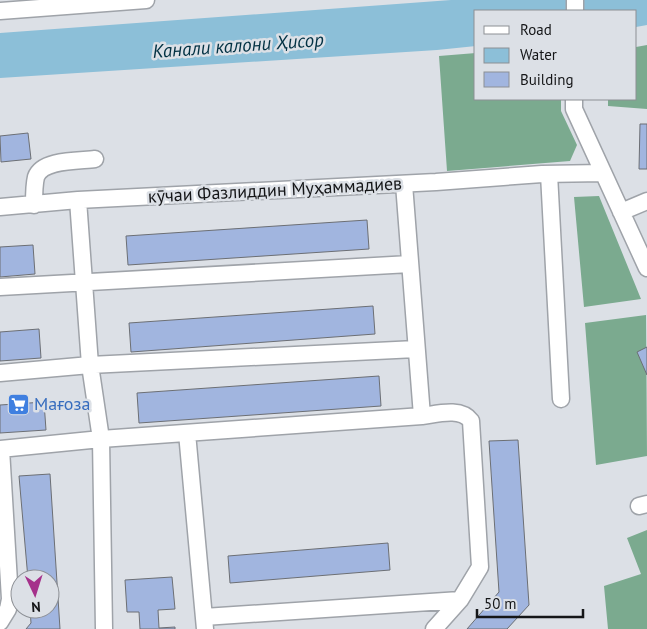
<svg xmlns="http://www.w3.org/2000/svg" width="647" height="629" viewBox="0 0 647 629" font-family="'PT Sans',sans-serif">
	<rect width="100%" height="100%" fill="#dce0e6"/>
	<path fill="#7baa8f" d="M647 45V109L608 106V99H636V47Z
		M476 53V99H561V111L577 145 570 161 447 171 439 56Z
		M599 196 641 299 584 307 574 197Z
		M646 315 647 456 596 465 585 323Z
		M647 530V629H608L604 586 641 574 627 538Z"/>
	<path fill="#8cbfd8" d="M451 0H647V25L636 27V11H476V46L437 50 0 78V33Z"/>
	<path fill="#a1b5df" stroke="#6c6f74" d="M640 124H647V169H639Z
		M28 133 31 159 1 162 0 136Z
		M367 220 369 249 128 265 126 236Z
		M33 245 35 274 0 277V247Z
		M373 306 375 334 131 352 129 323Z
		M39 329 41 358 0 361V332Z
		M647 347V375L637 352Z
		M379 376 381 406 139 423 137 393Z
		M44 402 46 430 0 433V405Z
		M518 440 529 605 507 629H467L499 592 489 441Z
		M50 474 60 629H26L31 623 30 609H50V579H28L19 476Z
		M388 543 390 570 230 583 228 556Z
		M172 577 175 609 158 610 159 628 175 627V629H140L139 612H127L125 580Z"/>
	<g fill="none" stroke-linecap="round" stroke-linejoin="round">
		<defs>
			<path id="minor" d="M0 11 146 0
				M575 11V0
				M574 99V109L647 268
				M549 174 561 399
				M404 184 422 416C437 414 461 407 471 421L480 567 460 600 434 629
				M78 200 90 365 101 439 104 629
				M34 205C34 196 34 185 36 177 42 159 80 161 95 159
				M0 207 78 200 436 182 542 174 603 173
				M621 212 647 201
				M0 287 410 264
				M0 373 90 365 416 349
				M187 433 205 629
				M0 449 101 439 422 416
				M639 506 647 504
				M204 617 460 600
				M0 622 8 609 10 599 1 449"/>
		</defs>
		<use href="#minor" stroke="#9fa3a9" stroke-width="19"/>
		<use href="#minor" stroke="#fff" stroke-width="16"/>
	</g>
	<defs>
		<symbol id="supermarket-square" viewBox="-11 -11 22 22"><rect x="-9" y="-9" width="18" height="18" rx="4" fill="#3f7fe0" stroke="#dce0e6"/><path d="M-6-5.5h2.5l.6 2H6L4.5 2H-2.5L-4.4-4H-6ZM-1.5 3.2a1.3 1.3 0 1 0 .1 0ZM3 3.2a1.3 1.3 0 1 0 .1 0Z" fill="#fff"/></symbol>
	</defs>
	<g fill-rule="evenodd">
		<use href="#supermarket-square" x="6" y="392" width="25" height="25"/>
	</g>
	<g text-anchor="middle" stroke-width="5" stroke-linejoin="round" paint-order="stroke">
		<g font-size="18" fill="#151618" stroke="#dce0e6">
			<text transform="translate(275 190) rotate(-3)" y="6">кӯчаи Фазлиддин Муҳаммадиев</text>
		</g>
		<g font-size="18" fill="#366cbe" stroke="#dce0e6" text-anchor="start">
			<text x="34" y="410">Мағоза</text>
		</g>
		<g font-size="19" font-style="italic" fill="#023143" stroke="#dce0e6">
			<text transform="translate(238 45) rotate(-4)" y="7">Канали калони Ҳисор</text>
		</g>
	</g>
	<rect x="474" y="10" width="162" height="90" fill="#dce0e6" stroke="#8c8f94"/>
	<rect x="484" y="26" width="25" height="8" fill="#ffffff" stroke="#8c8f94"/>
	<text x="520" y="35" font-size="15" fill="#151618">Road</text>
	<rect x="484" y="48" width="25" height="15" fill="#8cbfd8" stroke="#8c8f94"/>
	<text x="520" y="60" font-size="15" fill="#151618">Water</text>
	<rect x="484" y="72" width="25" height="15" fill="#a1b5df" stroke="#8c8f94"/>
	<text x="520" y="85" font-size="15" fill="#151618">Building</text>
	<g transform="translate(35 594) rotate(176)"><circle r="24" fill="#dce0e6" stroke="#8c8f94"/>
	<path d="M0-4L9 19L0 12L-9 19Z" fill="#a5318b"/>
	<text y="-8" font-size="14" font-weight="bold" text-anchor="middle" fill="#151618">N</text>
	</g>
	<path d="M477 609v8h106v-8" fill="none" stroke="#151618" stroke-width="2.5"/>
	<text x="484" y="609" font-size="15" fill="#151618" stroke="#dce0e6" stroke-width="4" paint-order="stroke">50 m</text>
</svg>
